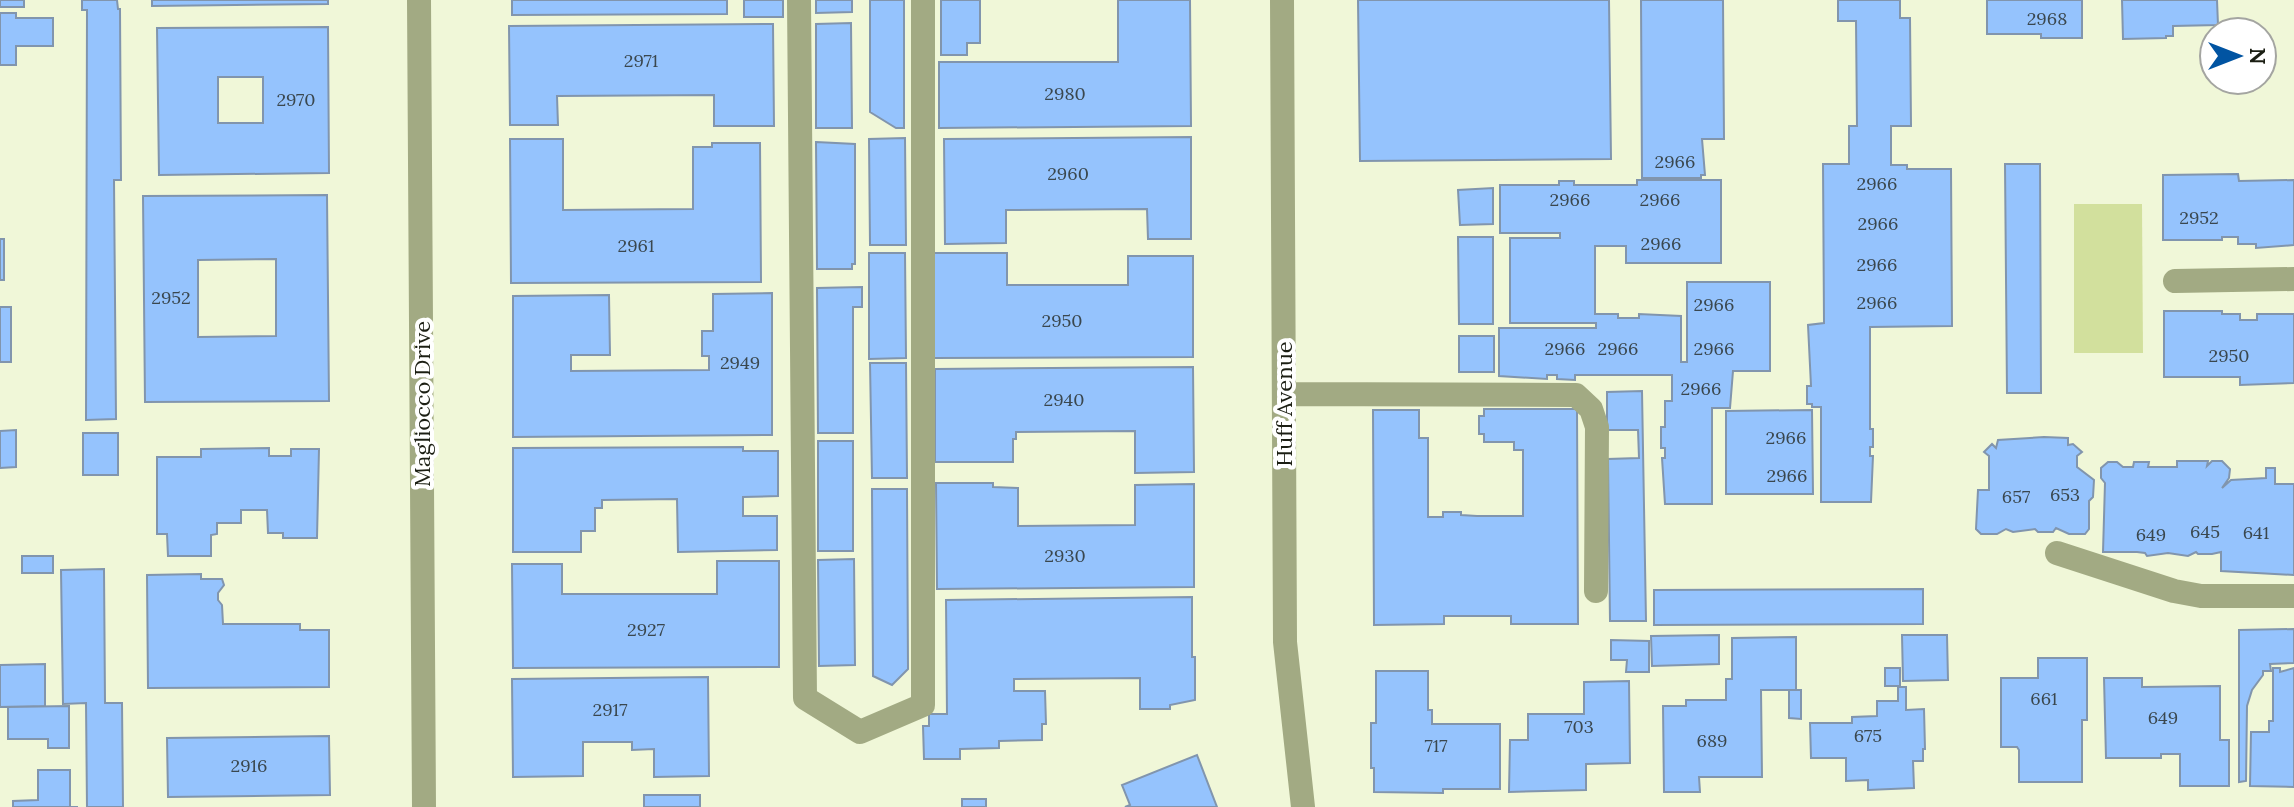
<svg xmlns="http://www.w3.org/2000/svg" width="2294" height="807" viewBox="0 0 2294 807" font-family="Lora,serif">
	<rect width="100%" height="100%" fill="#f0f7d8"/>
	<path fill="#d2e09d" d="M2074 204H2142L2143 353H2074Z"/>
	<path fill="#95c3fd" stroke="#8195ad" stroke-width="2" fill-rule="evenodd" d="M0 0H24V7H0Z
		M82 0H117L118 9H120L121 180H114L116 419 86 420 87 10H82Z
		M152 0H328V4L152 6Z
		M512 0H727V14L512 15Z
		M744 0H783V17H744Z
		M816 0H852V12L816 13Z
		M870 0H904V128H896L870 112Z
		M941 0H980V43H967V55H941Z
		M1118 0H1190L1191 126 939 128V62H1118Z
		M1358 0H1609L1611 159 1360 161Z
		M1641 0H1723L1724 139H1702L1705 175H1701V178H1642Z
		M1838 0H1900V18H1910L1911 126H1891V165H1907V169H1951L1952 326 1870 327V429H1873V447H1870V456H1873L1871 502H1821V407H1812V404H1807V386H1811L1808 325 1824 323 1823 164H1849V126H1857L1856 21H1838Z
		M1987 0H2082V38H2041V34H1987Z
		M2122 0H2217L2218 25 2173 26V36H2166V38L2123 39Z
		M0 13H16V18H53V46H16V65H0Z
		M851 23 852 128H816V24Z
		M773 24 774 126H714V95L557 96 558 125H510L509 26Z
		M328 27 329 173 159 175 157 28ZM218 77H263V123H218Z
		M1191 137V239H1148L1147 209 1006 210V243L945 244 944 139Z
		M905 138 906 245H870L869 139Z
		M510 139H563V210L693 209V147H712V143H760L761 282 511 283Z
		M816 142 855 144V264H852V269H817Z
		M2005 164H2040L2041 393H2007Z
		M2238 174 2239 181 2294 180V245L2256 248V244H2238V237H2222V240H2163V175Z
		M1637 180H1721V263H1626V246H1595V314H1618V318H1639V314L1681 316V362H1687V282H1770V371H1733L1730 408H1712V504H1665L1662 458H1665V448H1661V427H1665V401H1672V375H1575V380L1557 379V375H1547V379L1499 376V328H1596V323H1510V238H1560V233H1500V185H1559V181H1574V185H1637Z
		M1493 188V224L1460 225 1458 190Z
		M327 195 329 401 145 402 143 196ZM276 259V336L198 337V260Z
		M1458 237H1493V324H1459Z
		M0 239H4V280H0Z
		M869 253H905L906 358 869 359Z
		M932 253H1007V285H1128V256H1193V357L932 358Z
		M862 287V307H853V433H818L817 288Z
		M772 293V435L513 437V296L609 295 610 355H571V371L709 370V356H702V331H713V294Z
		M0 307H11V362H0Z
		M2164 311H2222V314H2240V320H2257V314H2294V383L2240 385V377H2164Z
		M1459 336H1494V372H1459Z
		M870 363H906L907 478H872Z
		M1193 367 1194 472 1135 473V431L1016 432V439H1013V462H935V369Z
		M1642 391 1646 621H1610L1608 459 1639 458 1638 430H1607V392Z
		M1484 409H1577L1578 624H1511V616H1444V624L1374 625 1373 410H1419V438H1428V517H1443V512H1461V515L1477 516H1523V450H1514V442H1484V434H1479V416H1484Z
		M1812 410 1813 494H1726V411Z
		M16 430V467L0 468V431Z
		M83 433H118V475H83Z
		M2044 437 2068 438V445L2073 444 2082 452 2077 456V467L2094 480 2093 497 2089 501V529L2085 534H2069L2056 528 2053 532H2038L2035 529 2013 532 2006 529 1997 534H1981L1976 529 1978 490H1989V456L1984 452 1992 444 1996 448 1998 440Z
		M818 441H853V551H818Z
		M743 447V451H778V496L743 497V516H777V550L678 552 677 499 602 500V508H595V531H581V552H513V448Z
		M269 448V456H291V449H319L317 538H283V533H268L267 510H241V523H217V534L211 535V556H168L167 534H157V457H201V449Z
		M2177 461H2208L2207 466 2212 461H2222L2230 469 2229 478 2222 488 2231 480 2266 478V468H2275V484H2294V575L2221 571V552L2212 554H2198L2196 552 2188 556 2168 553 2147 556 2145 553 2137 552H2103L2105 483 2101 478V468L2108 462H2117L2123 467H2133L2134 462H2149L2148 467H2177Z
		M936 483H993V487L1018 488V526L1135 525V485L1194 484V587L937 589Z
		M872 489H907L908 669 892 685 873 676Z
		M22 556H53V573H22Z
		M854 559 855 665 819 666 818 560Z
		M717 561H779V667L513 668 512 564H562V594H717Z
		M104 569 105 703H122L123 807H87L86 703 63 704 61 570Z
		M201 574V579H222L224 585 218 593V600L222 605 223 624H300V630H329V687L148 688 147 575Z
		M1923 589V624L1654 625V590Z
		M1192 597V657H1195V700L1170 705V709H1140V678L1014 679V691H1045L1046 724H1042V740L999 741V748L960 749V759H924L923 726H929V714H947L946 600Z
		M2294 629V663L2270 664 2271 671H2263V675L2252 690 2247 706 2246 781 2239 782V630Z
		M1719 635V664L1652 666 1651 636Z
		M1902 635H1947L1948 680 1903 681Z
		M1796 637V690H1761L1762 777H1699L1700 792H1664L1663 706H1686V700H1726V679H1732V638Z
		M1611 640 1649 641V672H1626L1627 660H1611Z
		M2038 658H2087V720H2082V782H2019V750L2017 747H2001V678H2038Z
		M45 664V706L0 707V665Z
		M1885 668H1900V686H1885Z
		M2273 668H2280V672L2294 668V787L2250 786 2251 732H2269V721H2273Z
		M1376 671H1428V710H1432V724H1500V789H1443V793L1374 792V768H1371V723H1376Z
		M708 677 709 776 654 777V749L632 750V742H583V776L513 777 512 679Z
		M2104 678H2142V687L2220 686V740H2229V786H2180V754H2161V758H2106Z
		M1629 681 1630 763 1586 764V790L1509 792 1510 740H1528V714H1584V682Z
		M1898 687H1906V710L1924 709 1925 749H1923V761H1913L1914 788 1868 790V780L1846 781V758H1811L1810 723H1852V717L1877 716V701H1898Z
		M1789 690H1801V719L1789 718Z
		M69 706V748H48V739H8V707Z
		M329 736 330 795 168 797 167 738Z
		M1197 755 1217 807H1125L1130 805 1122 785Z
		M38 770H70V807H78H13V801L38 800Z
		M644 795H700V807H644Z
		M962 799H986V807H962Z"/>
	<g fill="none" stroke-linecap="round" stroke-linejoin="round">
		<path stroke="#a2aa83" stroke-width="24" d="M419 0 424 807
			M799 0 805 698 860 732 923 705V0
			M1282 0 1285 642 1303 807
			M2175 281 2294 279
			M1284 394 1576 395 1591 409 1597 427 1596 591
			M2057 553 2174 591 2201 596H2294"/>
	</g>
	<g text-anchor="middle" stroke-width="8" stroke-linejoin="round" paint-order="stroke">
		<g font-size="18" fill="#3a474e">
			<text x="2047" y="25">2968</text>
			<text x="641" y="67">2971</text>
			<text x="1065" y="100">2980</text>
			<text x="296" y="106">2970</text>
			<text x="1675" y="168">2966</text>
			<text x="1068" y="180">2960</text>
			<text x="1877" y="190">2966</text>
			<text x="1570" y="206">2966</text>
			<text x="1660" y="206">2966</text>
			<text x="2199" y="224">2952</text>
			<text x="1878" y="230">2966</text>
			<text x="1661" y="250">2966</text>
			<text x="636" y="252">2961</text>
			<text x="1877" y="271">2966</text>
			<text x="171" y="304">2952</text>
			<text x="1877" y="309">2966</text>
			<text x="1714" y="311">2966</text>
			<text x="1062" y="327">2950</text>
			<text x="1565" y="355">2966</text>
			<text x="1618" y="355">2966</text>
			<text x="1714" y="355">2966</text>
			<text x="2229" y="362">2950</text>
			<text x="740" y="369">2949</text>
			<text x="1701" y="395">2966</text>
			<text x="1064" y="406">2940</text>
			<text x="1786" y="444">2966</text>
			<text x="1787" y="482">2966</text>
			<text x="2065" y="501">653</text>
			<text x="2016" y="503">657</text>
			<text x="2205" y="538">645</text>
			<text x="2256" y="539">641</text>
			<text x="2151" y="541">649</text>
			<text x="1065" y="562">2930</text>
			<text x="646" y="636">2927</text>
			<text x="2044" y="705">661</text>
			<text x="610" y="716">2917</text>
			<text x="2163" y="724">649</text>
			<text x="1579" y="733">703</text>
			<text x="1868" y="742">675</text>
			<text x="1712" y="747">689</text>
			<text x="1436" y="752">717</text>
			<text x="249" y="772">2916</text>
		</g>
		<g font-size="22" fill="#1b1e13" stroke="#fff">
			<text transform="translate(422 404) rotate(-90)" y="8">Magliocco Drive</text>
			<text transform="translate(1284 404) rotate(-90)" y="8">Huff Avenue</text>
		</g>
	</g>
	<g transform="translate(2238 56) rotate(90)"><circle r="38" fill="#ffffff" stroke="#a4a5a1" stroke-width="2"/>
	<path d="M0-6L14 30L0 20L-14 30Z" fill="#0154a2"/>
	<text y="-12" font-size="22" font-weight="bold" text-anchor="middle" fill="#1b1e13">N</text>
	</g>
</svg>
